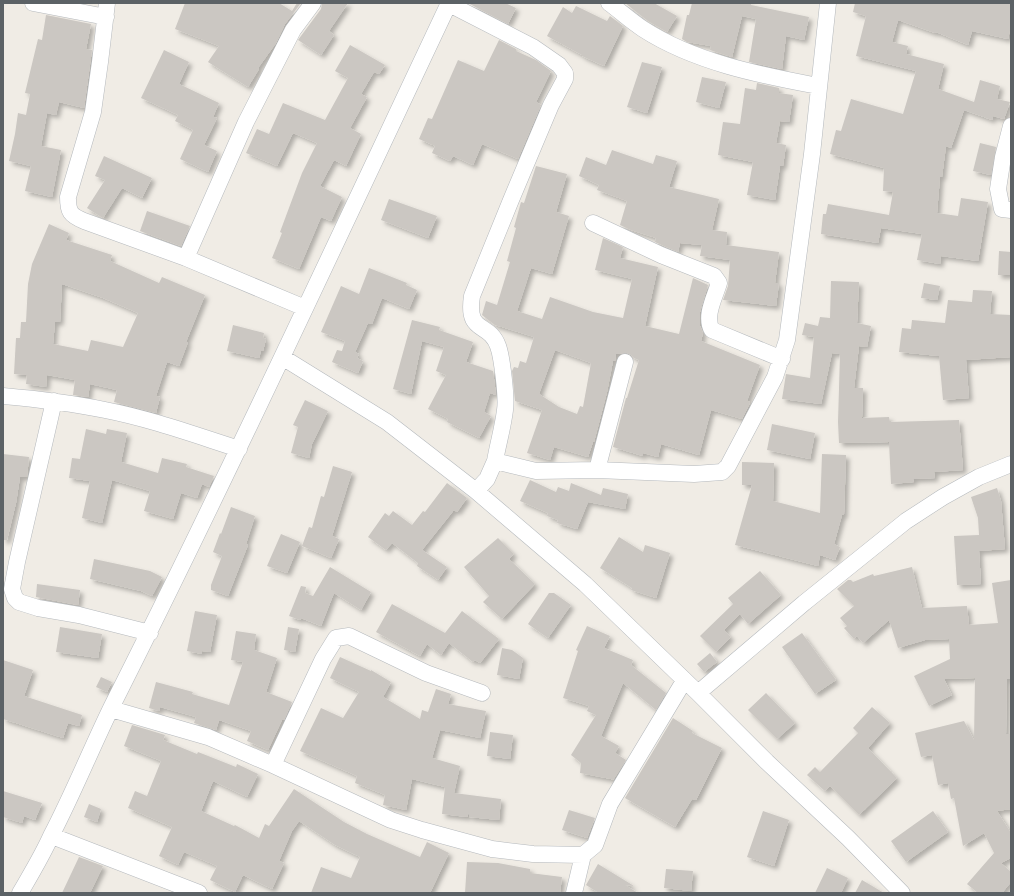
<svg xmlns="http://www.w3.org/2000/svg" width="1014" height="896" viewBox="0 0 1014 896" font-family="'Archivo Narrow',sans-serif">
	<defs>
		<filter id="shadow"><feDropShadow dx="3.5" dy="3.5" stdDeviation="2" flood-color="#0004"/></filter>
	</defs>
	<rect width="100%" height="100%" fill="#f0ece5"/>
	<path fill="#cbc7c2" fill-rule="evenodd" filter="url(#shadow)" d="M185 3H279L292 11 297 3H301L285 24 276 43 258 68 259 69 248 87 208 62 219 46 175 29Z
		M322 3H348L329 31 334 35 321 55 298 40 321 9Z
		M468 3H505L516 8 508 24Z
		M625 3H654L677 16 667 32 648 21Z
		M692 3H751V5L809 17 804 40 786 36 782 69 749 62 756 19 742 16 732 57 710 50 711 46 687 42 682 39 687 15H689Z
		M855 3H1011V26L1008 39 972 31 968 45 936 32 935 33 898 20 892 42 908 46 906 54 944 64 938 89 974 102 980 80 1000 86 997 99 1010 102 1004 119 993 116 992 120 964 110 951 148 946 146 942 177H940L937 213 958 216 961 198 988 202 978 261 941 256 940 264 917 260 922 234 881 228 878 243 821 234 823 214H826L828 204 889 215 893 192 883 191 884 168 830 154 836 130 841 131 851 99 903 114 916 71 856 56 866 16 853 12Z
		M576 6 607 21 610 16 623 26 604 66 582 56V55L547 36 563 7 572 13Z
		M46 15 91 24 86 49 92 50 84 108 59 102 56 115 47 113 41 146 61 150 52 197 25 191 31 166 9 161 15 134 18 113 26 115 30 94 25 93 38 39 42 40Z
		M499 40 516 49V51L536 60 551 71 536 102 541 105 518 159 482 144 473 165 453 156 450 161 432 153 435 146 419 139 428 118 432 119 458 60 484 71Z
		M350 45 385 65 379 74 374 72 361 94 367 97 350 128 361 134 346 166 334 160 320 186 342 197 331 221 321 217 299 269 272 258 282 233 280 232 302 173 317 143 293 133 277 166 246 153 257 129 269 134 283 103 325 120 348 78 335 71Z
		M164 50 189 62 179 84 219 103 213 117 217 118 204 145 217 151 208 172 180 159 193 130 175 121 178 115 141 98Z
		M642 62 662 67 647 113 627 107Z
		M702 77 726 82 719 108 696 102Z
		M757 83 779 88V93L793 95 789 122 780 121 776 143 786 145 783 166H780L775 200 747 195 753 162 718 155 723 122 740 124 745 88 756 90Z
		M980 143 996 147 991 175 973 171Z
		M612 150 653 164 656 155 677 161 669 187 719 199 712 230 727 232 726 245 779 252 775 283H779L776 306 723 300 728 286 730 260 700 256 702 245 680 243 678 252 655 242 656 238 631 230 620 225 627 201 597 190 599 185 579 176 586 157 606 165Z
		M104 156 152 178 142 198 122 188 103 218 87 208 105 180 95 176Z
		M536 166 567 174 556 212 569 216 552 274 531 268 517 311 542 319 550 297 593 312 623 318 632 279 595 270 603 238 623 247 620 258 658 267 645 326 679 334 693 278 708 285 700 312V326L703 333 701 341 760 365 747 401 750 402 749 405 742 419 711 410 699 455 661 444 658 457 643 453V456L613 447 626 398H627L639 360 634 358 631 355 627 353 616 354 615 361H613L607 392 594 442H593L588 457 554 447 550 460 527 453 542 410 515 401 512 371 514 367 518 368 520 361 526 363 534 337 495 325 482 315 486 301 497 305 510 262 507 261 516 228 514 227 521 202 524 203ZM555 350 591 363 583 407 580 406 577 414 559 407 539 394Z
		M389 199 437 216 428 238 381 220Z
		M147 211 190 226 181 246 140 231Z
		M49 224 69 233 66 240 112 255 110 261 159 283 162 277 205 295 186 342H188L179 366 167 362 156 396 160 397 156 413 114 402 117 390 90 384 88 397 73 395 75 380 47 375 46 387 26 384 27 375 14 374 16 338H20L21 322H26L28 284 32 264ZM62 284 103 298 138 313 123 347 91 340 88 351 53 344 55 322H60Z
		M999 251 1011 252V275H998Z
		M369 268 407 283 406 285 417 290 409 309 382 298 372 324 368 323 355 352 359 354 357 358 363 361 358 373 332 362 337 350 342 351 345 341 321 332 341 286 359 294Z
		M831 281 859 282 857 323 871 326 867 347 859 346 854 388H863L862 418 889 417 890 422 959 420 963 470 934 472 935 478 913 479 914 482 891 484 889 442 839 443 838 422 840 354 832 353 821 404 782 399 786 374 810 378 814 337 802 335 805 323 818 326 820 317 830 318Z
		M924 283 940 286 937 300 921 298Z
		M973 290 992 291 990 314 1011 315V357L966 360 969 398 943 400 939 356 899 352 902 328 911 329 912 320 945 323 948 300 972 302Z
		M412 320 440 327 439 330 473 342 466 362 493 371 496 395 490 393 484 412 491 416 479 438 447 422 448 419 428 409 446 375 436 371 444 347 422 341 411 394 393 389Z
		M233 325 264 333 263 338 266 339 263 351H261L259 358 227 351Z
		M305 400 328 411 312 444 309 458 291 453 298 427 293 425Z
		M772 424 815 433 810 459 767 450Z
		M86 429 106 434 107 429 127 433 121 462 158 473 162 458 187 464 186 467 214 476 209 487 202 484 197 498 181 493 173 519 144 511 150 491 112 480 102 523 82 518 90 481 69 478 72 458 80 459Z
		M3 454 29 457 27 477H20L16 503 7 540H3Z
		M822 454 846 455 844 515H842L834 544 840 547 835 560 820 555 818 566 735 545 752 485H742V462L774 463 773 501 820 513Z
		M333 466 352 472 332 536 339 539 331 558 302 546 309 527 312 528 321 496 324 497Z
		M530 480 556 492 558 487 569 491 571 483 601 495 603 488 628 494 625 509 588 502 577 529 557 523 558 520 547 516 548 513 520 501Z
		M447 483 467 498 457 512 454 510 422 550 447 567 438 580 417 566 418 563 392 543 386 550 368 537 385 513 389 516 393 511 412 525 423 511 425 512Z
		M997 488 1001 501 1005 549 979 551 981 584 957 585 954 536 979 535 978 518 971 497Z
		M231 507 255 516 246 544 248 545 228 596 211 590V585L222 556 213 552 220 533 221 534Z
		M281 534 300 542 287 573 267 566Z
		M619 537 643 552 645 545 670 553 656 598 631 590 632 588 600 568Z
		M498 538 514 554 509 559 535 584 502 619 483 602 489 596 464 567Z
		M94 559 150 571 162 577 152 596 141 591 90 579Z
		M330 567 371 592 361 610 334 593 321 626 301 618 300 620 289 616 301 586 306 587 305 593 313 596Z
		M912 567 922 608 967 606 969 625 998 623 992 583 1011 580V679H1007L1006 734H1011V809L997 811 1011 833V858L1001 863 1011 872V882L1002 893H978L967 884 994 853 984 833 963 846 954 798 951 799 948 783 938 785 932 755 921 757 915 733 964 721 974 740 975 678 944 679 952 695 929 706 914 676 950 659 949 639 925 640 898 648 889 620 863 643 857 636 854 639 844 628 847 626 840 618 854 606 837 589 848 580H851L853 582 873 574 874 576Z
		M760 571 781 595 748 624 740 614 724 630 731 637 716 652 700 636 733 604 728 598Z
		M37 584 80 590 78 605 36 597Z
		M549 593H554L571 605 548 638 528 624Z
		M392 604 445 633 462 611 499 639 480 663 475 660 473 662 449 643 441 655 427 644 420 656 376 632Z
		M195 611 217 615 210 652 202 651V654L187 651Z
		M587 626 610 636 604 648 633 660 631 665 666 693 656 710 623 683 601 736 619 746 615 753 626 760 613 780 611 779 580 773 581 763 571 755 596 715 587 711 589 706 563 698 578 651 576 650Z
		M60 627 102 634 98 658 56 652Z
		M288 627 299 629 295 652 284 650Z
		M236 631 256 634 254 650 277 658 266 692 292 702 284 720H282L268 750 247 741 251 731 219 720 216 730 194 723 196 717 160 707 159 711 149 708 156 682 193 692 192 694 229 705 243 662 231 660Z
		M802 633 836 680 815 694 782 647Z
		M502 648 512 650 523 658 519 679 497 675Z
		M710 653 717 662 704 672 697 664Z
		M340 657 371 671V670L391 682 383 697 420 719 422 710 428 712 436 689 451 694 448 704 486 711 480 738 440 730 432 758 460 766 454 793 501 799 499 820 469 817V812L467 817 442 814 445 787 412 779 406 810 383 805 385 795 355 783 357 776 300 751 321 708 343 718 359 692 330 678Z
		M3 660 33 670 24 696 82 715 79 726 68 723 63 738 3 719Z
		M101 677 112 682 107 692 96 687Z
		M766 693 795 723 777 739 748 710Z
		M872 707 890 723 868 748 897 778 859 815 830 786 825 791 807 775 815 767 820 772 858 733 853 728Z
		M673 718 693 731 692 733 722 748 696 800 692 799 675 827 625 798Z
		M132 725 165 735 163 740 197 754 198 752 236 767 237 764 258 774 247 797 213 781 201 811 234 826 235 825 259 838 265 824 269 826 294 789 344 822 367 834 420 857 427 842 449 853 430 893H311L321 867 351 878 360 857 335 845 299 821 292 831 279 861 284 863 272 889 243 875 235 892 210 880 217 866 184 852 178 865 159 856 172 827 128 808 135 791 147 796 161 761 124 746Z
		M490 732 513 735 510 759 487 756Z
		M3 791 42 803 35 820 24 816 22 823 3 817Z
		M89 804 101 809 97 822 84 817Z
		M569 810 595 818 587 838 562 830Z
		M763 811 789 820 774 866 747 857Z
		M933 811 948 832 906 862 891 841Z
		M79 857 103 866 90 893H62Z
		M467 862 498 863 530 869V873L562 877 560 893H465Z
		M598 864 634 886 625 885 638 893H599L586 885Z
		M827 868 848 878 841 893H815Z
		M666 869 693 871 691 891 664 888Z
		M862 880 884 893H855Z"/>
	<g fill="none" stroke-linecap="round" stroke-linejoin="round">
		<defs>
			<path id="street" d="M33 3 106 17
				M107 3 100 62 93 112 68 197C68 212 70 215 84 221L186 258 305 308
				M609 3C620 11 631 21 643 29 694 62 759 75 818 86
				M449 4 533 47 559 65 565 73V79L551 105 511 200 472 296C466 335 489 321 498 346 502 357 507 398 505 410 503 427 498 444 495 461
				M1011 126 1003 157 998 189 1002 209 1011 210
				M593 223 661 255 714 276 719 283C715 297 704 316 712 330L782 359
				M186 258 246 122 293 30 313 3
				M282 357 387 422 476 491 585 584 698 693 767 762 848 838 902 893
				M3 396C37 399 71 403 105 410 151 419 195 435 239 449
				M54 401 17 562 12 589 15 598 19 602 38 608 79 615 150 633
				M597 470 625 362
				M476 491 487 479 495 461 536 471 597 470 694 474 722 472 728 466 775 377 787 340 812 154 828 3
				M698 693 804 603 906 521 943 497 979 477 1011 464
				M111 709 208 737 273 765 391 820 422 830 492 849 533 854 583 855
				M273 765 323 659 336 638 349 636 426 673 482 693
				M52 836 199 893
				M20 893C31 874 42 856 51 836 73 794 91 749 112 706 229 474 338 238 449 3
				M574 893 583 855 595 845 610 804 684 681"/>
		</defs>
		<use href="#street" stroke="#b5b9bd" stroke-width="17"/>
		<use href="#street" stroke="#fff" stroke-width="16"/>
	</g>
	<rect width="1014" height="896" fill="none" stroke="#5c6266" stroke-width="8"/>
</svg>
